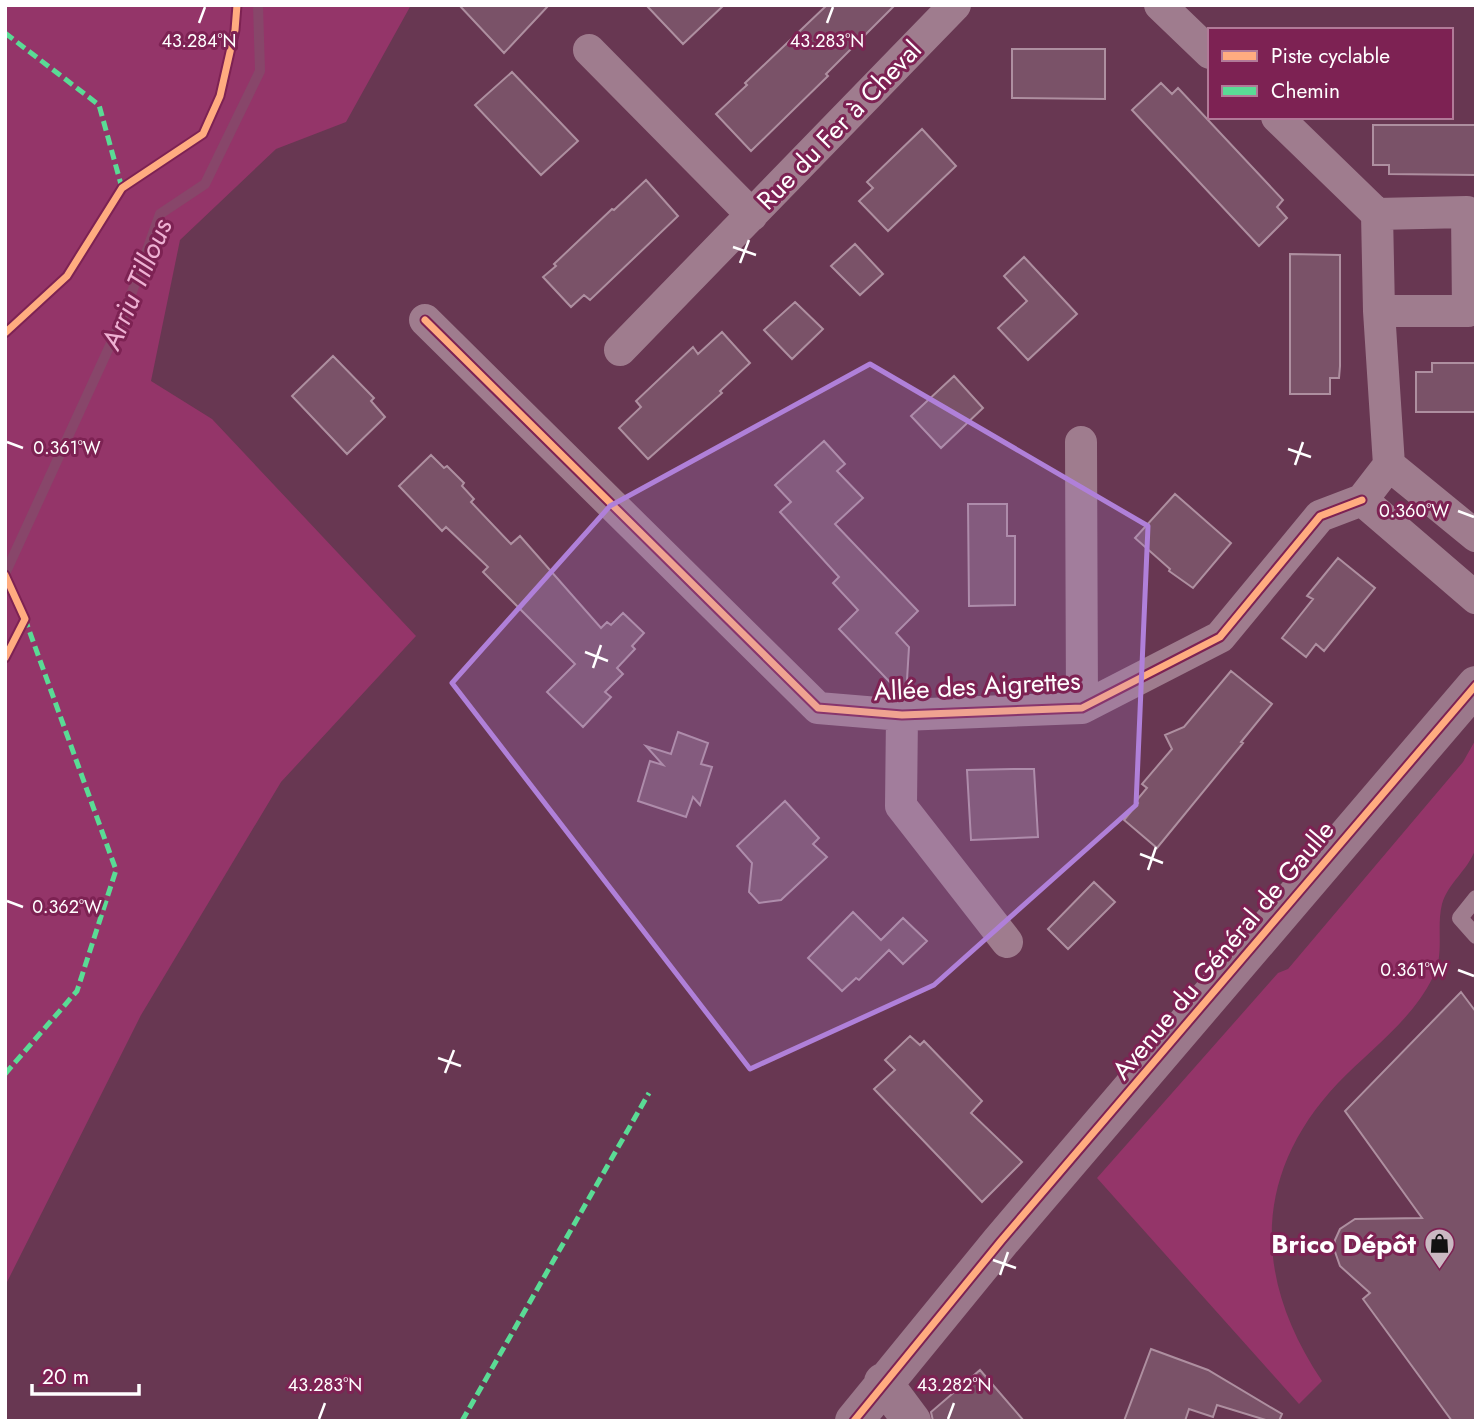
<svg xmlns="http://www.w3.org/2000/svg" width="1481" height="1426" viewBox="0 0 1481 1426" font-family="Jost,sans-serif">
	<rect width="100%" height="100%" fill="#683752"/>
	<path fill="#943569" d="M5 5H411L346 122 276 149 180 240 151 381 212 419 416 636 281 782 141 1015 5 1286Z
		M1476 739C1476 768 1476 796 1476 824 1476 832 1478 844 1475 850 1468 870 1448 883 1442 904 1436 928 1445 954 1433 977 1412 1020 1370 1050 1338 1083 1251 1175 1254 1280 1322 1381L1299 1404 1097 1178 1278 973 1288 969 1463 762Z"/>
	<g fill="none" stroke-linecap="round" stroke-linejoin="round">
		<path stroke="#88466a" stroke-width="10" d="M5 574 123 317 160 214 205 184 260 71 258 5"/>
	</g>
	<path fill="#7a5268" stroke="#ae8fa0" stroke-width="2" d="M459 5H549L504 53Z
		M646 5H724L683 44Z
		M827 5H895L826 74 828 76 751 151 716 114 747 85 745 83Z
		M1012 49H1105V99L1012 98Z
		M512 72 578 141 541 175 475 105Z
		M1161 83 1172 94 1178 88 1283 200 1277 207 1287 218 1259 246 1132 110Z
		M1373 125H1476V175L1389 174V165H1373Z
		M922 129 956 166 888 231 859 201 873 188 867 182Z
		M646 180 678 216 590 300 584 295 571 307 543 277 556 266 554 264 612 209 614 210Z
		M855 244 883 274 860 295 831 266Z
		M1290 254 1340 255V366L1339 378H1330V394H1290Z
		M1024 257 1077 314 1028 360 998 328 1027 301 1004 276Z
		M795 302 823 329 792 359 764 330Z
		M722 332 750 363 720 391 722 393 648 459 619 428 641 407 636 401 693 347 698 354Z
		M333 356 374 398 371 401 385 417 347 454 292 396Z
		M1432 363H1476V412H1416V372H1432Z
		M954 376 983 408 941 448 911 416Z
		M824 441 845 464 837 471 863 498 835 524 918 611 896 633 909 647 906 696 904 697 839 629 858 610 833 583 839 577 780 512 791 502 775 485Z
		M431 455 444 468 447 466 464 483 462 486 474 499 471 502 511 544 520 536 601 628 607 622 611 625 623 613 644 633 632 646 635 649 617 668 623 674 605 692 611 697 583 727 547 692 575 664 483 572 488 567 446 527 442 531 399 486Z
		M1175 494 1231 543 1193 588 1169 571 1170 569 1135 538Z
		M968 504H1007V536H1015V605L969 606Z
		M1338 558 1375 588 1324 651 1316 644 1306 657 1282 638 1313 599 1307 596Z
		M1231 671 1272 704 1241 742 1243 743 1157 848 1124 820 1138 803 1136 801 1147 788 1142 784 1172 749 1165 735 1184 727Z
		M678 732 708 743 701 764 712 767 700 805 693 797 686 817 638 801 650 761 663 765 646 746 671 754Z
		M1013 769H1034L1038 837 971 840 967 770Z
		M785 801 819 838 813 844 827 857 781 900 759 903 749 892 752 863 737 846Z
		M1094 882 1115 902 1068 949 1048 929Z
		M853 912 881 940 903 918 927 941 903 964 889 950 859 980 856 978 842 991 808 958Z
		M1461 992 1476 1012V1421H1452L1363 1299 1370 1293 1340 1266 1334 1249 1335 1240 1340 1229 1355 1219 1422 1218 1345 1111Z
		M910 1036 920 1045 924 1041 982 1101 971 1113 1022 1162 982 1202 874 1089 895 1070 885 1060Z
		M1151 1349 1208 1370 1282 1414 1279 1421H1269L1217 1405 1213 1417 1189 1409 1185 1421H1124Z
		M980 1370 1024 1421H933L931 1412Z"/>
	<g fill="none" stroke-linecap="round" stroke-linejoin="round">
		<path stroke="#9f7c8e" stroke-width="16" d="M1476 898 1460 918 1476 936"/>
		<path stroke="#9f7c8e" stroke-width="32" d="M1160 5 1210 53
			M589 50 752 215
			M1277 117 1377 214 1379 311 1389 465 1362 500
			M1377 214 1467 212 1468 311H1379
			M425 320 818 708 902 715 1082 708 1220 637 1320 516 1362 500
			M620 350 955 5
			M1081 442 1082 708
			M1389 465 1476 536
			M1362 500 1476 598
			M902 715 901 806 1007 942"/>
		<path stroke="#9b788b" stroke-width="38" d="M883 1382 912 1421
			M854 1421 1001 1241 1476 685"/>
		<path stroke="#5adb95" stroke-width="5" stroke-dasharray="10 5" stroke-linecap="butt" d="M5 33 99 105 122 188
			M5 1074 77 991 116 870 25 619
			M462 1421 649 1093"/>
		<defs>
			<path id="cycleway" d="M425 320 818 708 902 715 1082 708 1220 637 1320 516 1362 500
				M5 333 67 276 122 188 203 134 220 96 235 30 237 5
				M5 575 25 619 5 658
				M854 1421 1001 1241 1476 685"/>
		</defs>
		<use href="#cycleway" stroke="#7d2253" stroke-width="11"/>
		<use href="#cycleway" stroke="#ffac80" stroke-width="7"/>
	</g>
	<path fill="#b080d9" fill-opacity="0.2" stroke="#b080d9" stroke-width="5" stroke-linejoin="round" d="M870 364 1148 526 1136 805 934 985 750 1069 452 683 610 506Z"/>
	<path fill="none" stroke="#fff" stroke-width="2.5" d="M199 23 205 7M827 23 833 7M733 247 756 255M740 263 749 240M7 442 23 448M1288 449 1311 457M1295 465 1303 442M1458 511 1474 517M585 652 608 661M593 668 601 645M1140 854 1163 863M1148 870 1156 847M7 901 23 907M1458 970 1474 976M438 1058 461 1066M445 1073 454 1050M993 1260 1016 1268M1000 1275 1008 1252M319 1419 325 1403M948 1419 954 1403"/>
	<defs>
		<symbol id="shop-pin" viewBox="-11 -11 22 30"><path d="M0 17L-7.5 6A9.5 9.5 0 1 1 7.5 6Z" fill="#cab9c2" stroke="#7d2253"/><path d="M-5-2.5h2.3a2.7 3.5 0 0 1 5.4 0H5L5.5 6h-11ZM-1.5-2.5h3a1.5 2.3 0 0 0-3 0Z" fill="#111"/></symbol>
	</defs>
	<g fill-rule="evenodd">
		<use href="#shop-pin" x="1422" y="1226" width="35" height="47"/>
	</g>
	<g text-anchor="middle" stroke-width="6" stroke-linejoin="round" paint-order="stroke">
		<g font-size="26" fill="#fff" stroke="#7d2253">
			<text transform="translate(839 125) rotate(-46)" y="9">Rue du Fer à Cheval</text>
			<text transform="translate(977 686) rotate(-3)" y="9">Allée des Aigrettes</text>
			<text transform="translate(1223 950) rotate(-50)" y="9">Avenue du Général de Gaulle</text>
		</g>
		<g font-size="26" font-weight="bold" fill="#fff" stroke="#7d2253" text-anchor="end">
			<text x="1416" y="1253">Brico Dépôt</text>
		</g>
		<g font-size="28" font-style="italic" fill="#eeb1d3" stroke="#7d2253">
			<text transform="translate(136 284) rotate(-67)" y="10">Arriu Tillous</text>
		</g>
	</g>
	<g font-size="18" text-anchor="middle" fill="#fff" stroke="#7d2253" stroke-width="6" stroke-linejoin="round" paint-order="stroke">
		<text x="199" y="47">43.284°N</text>
		<text x="827" y="47">43.283°N</text>
		<text x="67" y="454">0.361°W</text>
		<text x="1414" y="517">0.360°W</text>
		<text x="67" y="913">0.362°W</text>
		<text x="1414" y="976">0.361°W</text>
		<text x="325" y="1391">43.283°N</text>
		<text x="954" y="1391">43.282°N</text>
	</g>
	<rect width="1481" height="1426" fill="none" stroke="#ffffff" stroke-width="14"/>
	<rect x="1208" y="28" width="245" height="91" fill="#7d2253" stroke="#b17a98" stroke-width="2"/>
	<rect x="1222" y="51" width="35" height="10" fill="#ffac80" stroke="#b17a98" stroke-width="2"/>
	<text x="1271" y="63" font-size="21" fill="#ffffff">Piste cyclable</text>
	<rect x="1222" y="86" width="35" height="10" fill="#5adb95" stroke="#b17a98" stroke-width="2"/>
	<text x="1271" y="98" font-size="21" fill="#ffffff">Chemin</text>
	<path d="M32 1384v10h107v-10" fill="none" stroke="#ffffff" stroke-width="3.5"/>
	<text x="42" y="1384" font-size="21" fill="#ffffff" stroke="#7d2253" stroke-width="5" paint-order="stroke">20 m</text>
</svg>
